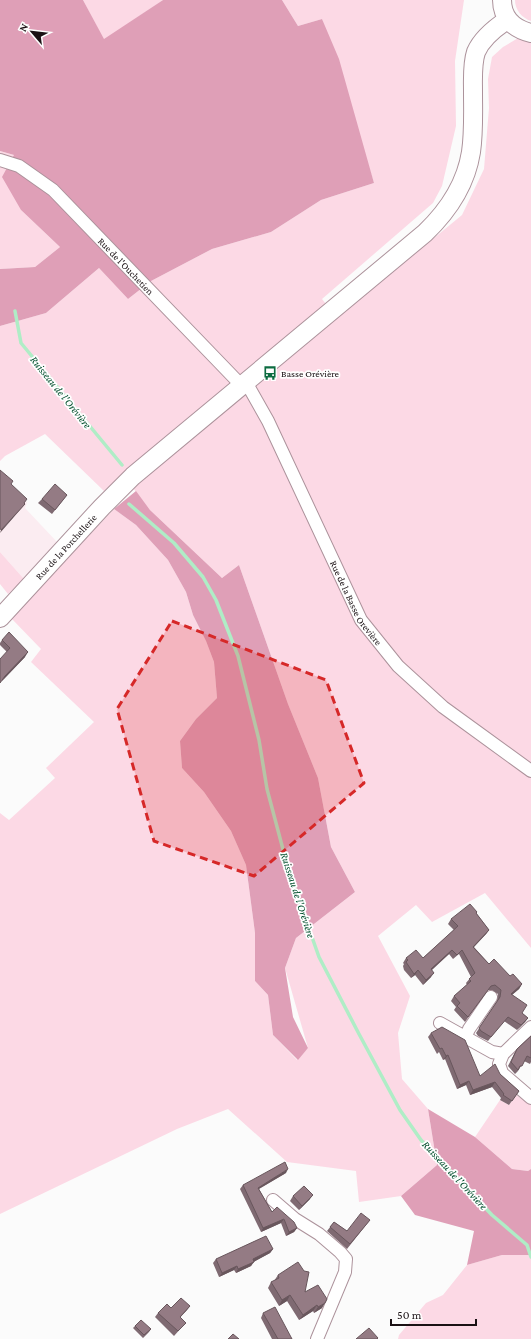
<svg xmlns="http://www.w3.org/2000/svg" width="531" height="1339" viewBox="0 0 531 1339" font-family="'Crimson Pro',serif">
	<rect width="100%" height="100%" fill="#fbfbfb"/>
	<path fill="#fbecf1" d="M0 479 27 502 25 508 57 542 24 579 0 552Z"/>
	<path fill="#fcd9e5" d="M83 0H163L104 40Z
		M282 0H464L455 61 456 126 442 186 433 203 322 299 337 318 462 215 484 169 489 108 488 79 492 57 503 47 520 37 531 42V948L485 893 432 922 416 905 378 936 410 996 398 1033 402 1079 428 1109 437 1165 401 1196 359 1202 356 1171 287 1162 228 1109 177 1129 0 1214V813L9 820 55 778 46 768 94 722 31 662 41 649 11 618 114 509 136 525 168 560 186 592 193 615 206 641 214 662 217 698 196 719 180 741 182 768 204 792 231 831 246 865 255 933V981L268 995 273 1035 297 1060 308 1048 285 968 296 938 355 892 331 847 318 778 288 704 239 565 222 578 150 510 123 475 104 491 45 434 5 456 0 461V326L46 313 99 268 128 299 151 281 212 249 271 232 321 200 374 183 322 19 298 26Z
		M515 0H531V21C522 18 515 10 515 0Z
		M0 151 14 155 21 210 60 247 35 267 0 269Z
		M0 552 24 579 8 594 0 584Z
		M516 1095 531 1105V1169L528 1171 512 1169 475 1137 500 1100 509 1105Z
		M502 1255H531V1339H398L399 1335 426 1303 443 1295 467 1265Z"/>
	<path fill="#df9fb7" d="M0 0H83L104 39 163 0H282L298 26 322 19 339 59 374 183 321 200 271 232 212 249 151 281 128 299 99 268 46 313 0 326V269L35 267 60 247 21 210 2 177 14 155 0 151Z
		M136 491 150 510 222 578 239 565 288 704 318 778 331 847 355 892 296 938 285 968 293 1017 308 1048 298 1060 273 1035 268 995 255 981V933L246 865 231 831 204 792 182 768 180 741 196 719 217 698 214 662 206 641 193 615 186 592 168 560 136 525 114 509Z
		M428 1109 475 1137 512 1169 528 1171 531 1169V1255H502L467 1265 474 1231 415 1215 401 1196 437 1165Z"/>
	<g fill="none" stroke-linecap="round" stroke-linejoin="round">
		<path stroke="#afedc6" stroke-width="3.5" d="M15 311 21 343 122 465
			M129 504 174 543 203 577 216 600 238 656 259 740 267 789 289 872 319 957 359 1034 400 1110 421 1140 492 1215 527 1245 531 1257"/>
		<defs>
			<g id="street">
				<path id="s1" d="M0 160 19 166 53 190 242 386"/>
				<path id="s2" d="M246 382 268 421 361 620 398 666 443 707 531 771"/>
				<path d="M440 1023 492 1052 503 1054"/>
				<path d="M531 1027 503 1054 499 1064 502 1073 531 1098"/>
				<path d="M466 1036 469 1029 491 997"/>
				<path d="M273 1200 295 1219 319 1234 340 1252 346 1259 345 1272 317 1339"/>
			</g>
			<g id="secondary">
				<path d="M502 0C502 18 514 29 531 33"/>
				<path id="s3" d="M0 618 102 507 133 476 425 233C449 210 466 184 471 152 474 132 473 112 473 91 473 79 472 64 476 52 482 38 495 28 507 20"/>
			</g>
		</defs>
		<use href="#street" stroke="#ac929b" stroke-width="14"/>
		<use href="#secondary" stroke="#ac929b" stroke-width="20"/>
		<use href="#street" stroke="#fff" stroke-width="12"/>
		<use href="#secondary" stroke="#fff" stroke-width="18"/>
	</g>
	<path fill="#7f6a72" d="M67 495 52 514 38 503 42 499Z
		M2 640 25 657 2 681 7 652 0 645V643Z
		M476 913 489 930 486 934 474 947 489 964 510 976 522 984 519 989 512 995 522 1013 528 1018 525 1022 517 1030 504 1021 488 1041 478 1036 476 1033 497 1001 498 994 492 990H487L465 1022 454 1010 456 1007 451 1001 454 996 467 985 466 983 471 977 459 954 453 959 449 954 432 970 431 977 423 985 415 975 411 978 404 970 403 966 404 964 403 963 406 958H423L454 930 448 924 451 919Z
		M431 1033 480 1076 500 1074 519 1091 509 1105 500 1100 501 1098 492 1087 470 1095 466 1085 457 1089 445 1059 443 1060 439 1052 437 1054 428 1037Z
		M531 1036V1062L530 1064 524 1061 518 1071 515 1074 508 1066 514 1054 517 1049Z
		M286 1173 259 1189 272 1212 297 1228 294 1232 286 1236 281 1223 261 1232 240 1189 243 1185Z
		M293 1196 310 1199 299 1210 290 1201Z
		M370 1220 347 1249 327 1231 334 1222 347 1231Z
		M273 1249 270 1253 253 1262 251 1266 236 1273 234 1270 219 1277 213 1263 216 1259Z
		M278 1275 305 1292 322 1308 314 1313 313 1311 299 1320 287 1301 279 1306 268 1288 271 1282 274 1281Z
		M190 1306 186 1311 180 1317 186 1323 182 1327 174 1336 155 1317 158 1313 171 1308Z
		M263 1313 292 1339H272L261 1318Z
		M135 1326 151 1329 149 1332 143 1338 133 1328Z"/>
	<path fill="#68565c" d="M25 504 20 510 0 533 1 530Z
		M28 652 25 657 2 681 5 676Z
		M489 930 486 934 470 951 473 947Z
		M452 950 449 954 428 973 431 969Z
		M418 970 415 975 411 978 414 974Z
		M434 973 431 977 423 985 426 980Z
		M522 984 519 989 508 998 511 994Z
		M528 1018 525 1022 517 1030 521 1025Z
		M448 1055 445 1059 443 1060 446 1056Z
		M469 1081 466 1085 457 1089 460 1085Z
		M495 1082 492 1087 470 1095 473 1090Z
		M288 1169 286 1173 255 1191 258 1188Z
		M313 1195 310 1199 299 1210 302 1206Z
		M284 1219 281 1223 261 1232 263 1228Z
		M297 1228 294 1232 286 1236 289 1232Z
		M273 1249 270 1253 250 1264 253 1259Z
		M254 1262 251 1266 236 1273 238 1269Z
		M237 1266 234 1270 219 1277 222 1273Z
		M290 1295 287 1301 279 1306 282 1300Z
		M325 1303 322 1308 314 1313 318 1307Z
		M317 1305 313 1311 299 1320 303 1315Z
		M190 1306 186 1311 177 1321 180 1317Z"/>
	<path fill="#947b84" stroke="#68565c" d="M0 470 13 481 11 484 27 499 24 503 25 504 1 530 0 528Z
		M55 484 67 495 55 510 42 499Z
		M9 632 28 652 5 676 0 683V659L10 648 2 640Z
		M470 904 477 912 476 913 489 930 473 947 489 964 494 959 510 976 513 974 522 984 511 994 527 1005 522 1013 528 1018 521 1025 508 1017 491 1037 481 1031 479 1028 500 997 501 990 495 985 491 986 468 1017 457 1006 460 1003 454 996 471 981 469 979 475 973 462 950 457 955 452 950 431 969 434 973 426 980 418 970 414 974 406 962 408 960 406 958 416 950 423 958 458 926 451 919Z
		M442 1027 465 1040 480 1076 495 1064 500 1074 519 1091 512 1101 503 1095 504 1094 495 1082 473 1090 469 1081 460 1085 448 1055 446 1056 442 1048 440 1049 431 1033Z
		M531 1036V1058L527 1056 522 1066H520L518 1070 511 1062 517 1049Z
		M285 1162 288 1169 258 1188 272 1212 277 1207 294 1222 297 1228 289 1232 284 1219 263 1228 243 1185Z
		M304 1186 313 1195 302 1206 293 1196Z
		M361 1213 370 1220 350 1244 330 1227 334 1222 347 1231Z
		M266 1236 273 1249 253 1259 254 1262 238 1269 237 1266 222 1273 216 1259Z
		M298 1262 304 1271 309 1272 305 1292 318 1285 327 1299 325 1303 318 1307 317 1305 303 1315 290 1295 282 1300 271 1282 279 1278 278 1275Z
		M181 1298 190 1306 180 1317 186 1323 178 1331 158 1313 167 1304 171 1308Z
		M275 1307 292 1339H278L263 1313Z
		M141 1320 151 1329 144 1335 135 1326Z
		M369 1328 378 1338 377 1339H356Z
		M233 1334 239 1339H228Z"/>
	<path fill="#d62828" fill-opacity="0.2" stroke="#d62828" stroke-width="3" stroke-dasharray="8 5" stroke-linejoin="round" d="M172 621 326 680 364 783 254 876 154 841 117 709Z"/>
	<defs>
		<symbol id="bus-bare" viewBox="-9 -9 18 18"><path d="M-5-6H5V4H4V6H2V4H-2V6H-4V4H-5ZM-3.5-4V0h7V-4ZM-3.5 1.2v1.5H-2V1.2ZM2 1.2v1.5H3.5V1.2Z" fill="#0d6c41" stroke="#fff" stroke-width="2.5" paint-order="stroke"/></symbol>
	</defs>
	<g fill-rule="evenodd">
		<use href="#bus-bare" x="260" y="363" width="20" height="20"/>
	</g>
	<g text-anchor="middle" stroke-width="3.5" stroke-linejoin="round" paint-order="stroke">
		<g font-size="10" fill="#1a1114" stroke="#fff">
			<text dy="4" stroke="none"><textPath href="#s1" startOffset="167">Rue de l'Ouchetien</textPath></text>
			<text dy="4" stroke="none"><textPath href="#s3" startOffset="97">Rue de la Porchellerie</textPath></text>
			<text dy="4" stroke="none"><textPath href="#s2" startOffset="247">Rue de la Basse Orevière</textPath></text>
		</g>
		<g font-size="10" fill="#1a1114" stroke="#fff" text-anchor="start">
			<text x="281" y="377">Basse Orévière</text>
		</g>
		<g font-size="11" font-style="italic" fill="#03502e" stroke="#fff">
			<text transform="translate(61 392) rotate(51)" y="4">Ruisseau de l'Orévière</text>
			<text transform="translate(298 895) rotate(72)" y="4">Ruisseau de l'Orévière</text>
			<text transform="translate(455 1175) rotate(47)" y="4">Ruisseau de l'Orévière</text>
		</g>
	</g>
	<g transform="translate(32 32) rotate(298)" stroke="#ffffff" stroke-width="3" paint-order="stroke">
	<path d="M0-3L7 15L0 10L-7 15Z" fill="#1a1114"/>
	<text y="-6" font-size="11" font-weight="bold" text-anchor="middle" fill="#1a1114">N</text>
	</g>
	<path d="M391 1319v6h85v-6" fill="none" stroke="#1a1114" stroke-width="2"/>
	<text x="397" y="1319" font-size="12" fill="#1a1114" stroke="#ffffff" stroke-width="3" paint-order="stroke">50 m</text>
</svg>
